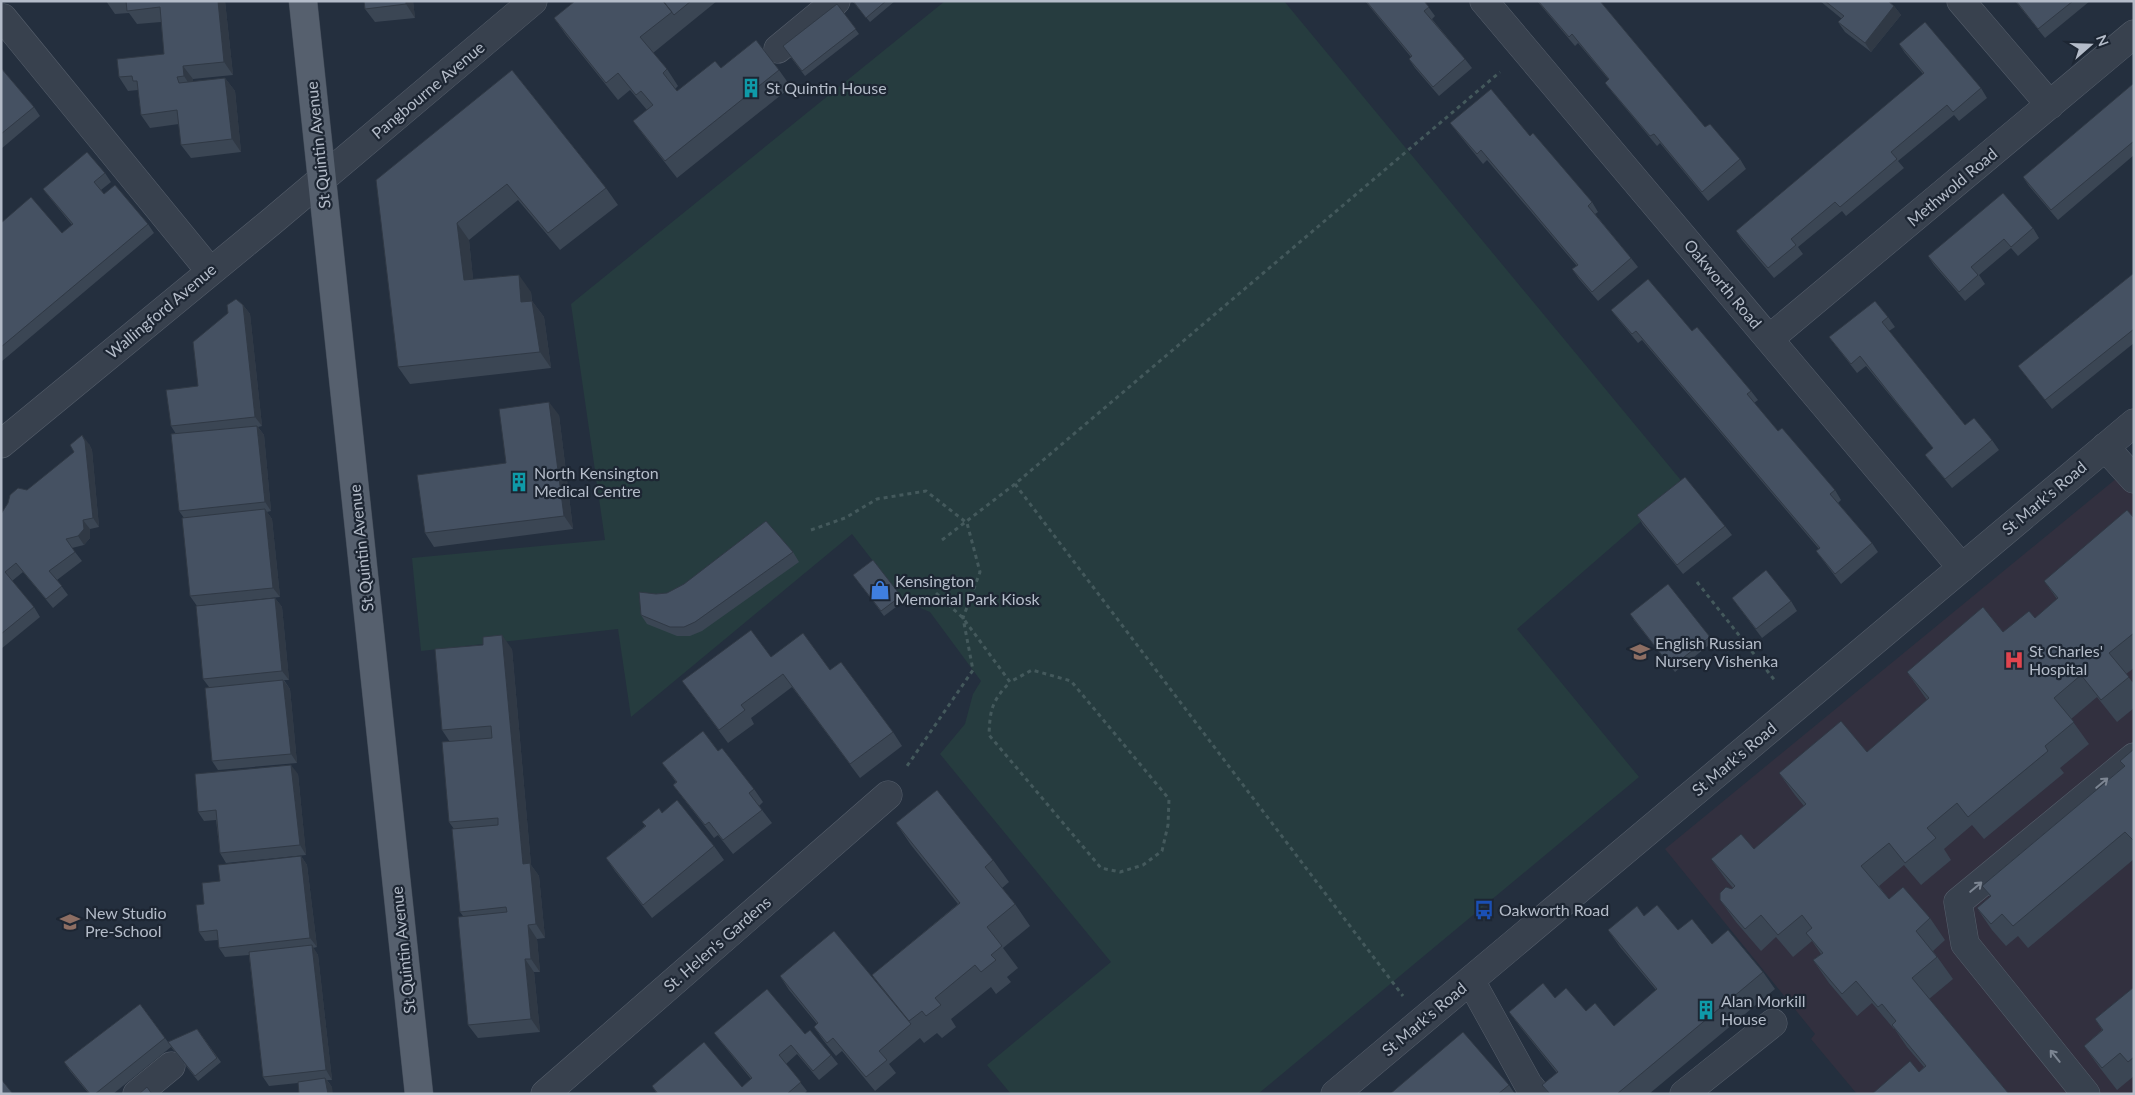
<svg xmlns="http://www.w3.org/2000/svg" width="2135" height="1095" viewBox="0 0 2135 1095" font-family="Lato,sans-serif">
	<rect width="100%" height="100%" fill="#242f3e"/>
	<path fill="#32303f" d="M2134 464V1094H1857L1811 1039 1815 1034 1665 849Z"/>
	<path fill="#263c3f" d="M945 1H1284L1684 484 1517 629 1639 777 1258 1094H1011L987 1065 1111 962 940 754 965 724 973 694 981 681 930 612 904 601 852 534 631 717 618 629 421 651 412 558 605 540 571 304Z"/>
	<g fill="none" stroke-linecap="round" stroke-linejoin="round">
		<defs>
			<path id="minor" d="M1484 1 1962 568
				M1961 1 2050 105
				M3 18 210 271
				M778 49 836 1
				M1769 339 2134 34
				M1 444 271 222 533 1
				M2105 447 2134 479
				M1471 981 1528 1084 1536 1094
				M137 1094 171 1066
				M545 1094 888 795
				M1335 1094 2134 423
				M1684 1094 1773 1023
				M2086 1094 1965 944 1958 902 2134 757"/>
			<path id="major" d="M303 1 419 1094"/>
		</defs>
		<use href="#minor" stroke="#565f6c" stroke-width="29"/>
		<use href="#major" stroke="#414a57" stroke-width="29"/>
		<path stroke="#44595c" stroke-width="3" stroke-dasharray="4 4" stroke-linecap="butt" d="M1015 484 1403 996
			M811 530 845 518 877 499 926 491 967 523 980 572 963 618 973 670 905 769
			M942 540 1015 484 1500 72
			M1697 582 1776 682
			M936 593 963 618 1010 682 1032 670 1071 681 1169 799 1168 825 1162 851 1143 865 1120 872 1101 868 989 735C990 709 992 701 1010 682"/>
		<use href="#minor" stroke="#38414e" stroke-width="28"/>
		<use href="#major" stroke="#56606e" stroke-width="28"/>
	</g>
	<path fill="#3b4654" d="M106 1H225L233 75 193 79V82L225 78 235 91 241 152 191 158 181 145 179 124 150 128 141 115 138 90 128 91 119 77 164 54 161 22 137 24 129 13 115 14Z
		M364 1H413L415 18 375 22 365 9Z
		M575 1H717L653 53 667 69 678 86 675 89 677 91 721 68 779 70 791 87 677 178 645 137 633 121 647 110 630 90 618 100 566 35 554 18Z
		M852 1H895L870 22Z
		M1365 1H1424L1435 16 1432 19 1465 59 1472 68 1439 96 1415 68 1409 59 1411 57Z
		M1537 1H1600L1705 127 1740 159 1746 169 1708 201 1660 143 1657 146 1612 92 1605 83 1609 80 1578 43 1575 46Z
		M1820 1H1888L1894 6 1901 15 1871 52 1845 32 1838 22 1842 19Z
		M2015 1H2090L2045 38Z
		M837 4 859 34 805 76 786 51Z
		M1899 44 1981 88 1987 98 1959 121 1954 115 1898 161 1904 168 1846 216 1842 211 1798 247 1803 254 1774 278 1742 240 1736 231 1923 74 1905 53Z
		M1 68 34 107 40 116 1 149Z
		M512 70 606 188 618 205 560 250 518 200 469 240 473 279 531 292 532 301 544 317 551 368 410 384 398 367Z
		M2134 83V155L2058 220 2029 186 2023 177Z
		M1450 123 1530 136 1592 202 1598 212 1595 214 1631 258 1638 267 1598 301 1579 279 1572 269 1577 266 1487 160 1483 164 1457 132Z
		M105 173 111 182 101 190 104 194 148 224 154 233 1 362V223L62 233 72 225 50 198 43 189Z
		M2033 228 2039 238 2018 256 2011 248 1979 275 1985 284 1965 301 1934 265 1928 256Z
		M2134 273V343L2052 409 2018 366Z
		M243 305 250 314 262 426 258 427 264 435 271 511 267 512 272 519 280 597 197 606 190 596 184 518 179 511 176 434 171 426 198 386Z
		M1611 310 1692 331 1751 391 1758 400 1754 403 1778 431 1835 490 1841 500 1838 503 1872 543 1878 552 1841 584 1816 551 1819 549 1642 340 1638 343 1618 319Z
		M1888 317 1895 327 1889 331 1965 425 1992 440 1999 450 1952 488 1932 464 1925 455 1933 448 1866 366 1857 373 1829 337Z
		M559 415 573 529 434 547 425 533 506 463Z
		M89 444 92 450 99 527 90 529V538L84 545 72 548 82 561 57 580 68 595 53 608 23 572 12 581 34 607 40 617 1 649V514L27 490Z
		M1637 515 1725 526 1732 535 1683 574 1643 525Z
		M2134 518V668L2126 674 2134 684V708L2117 722 2097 697 2071 719 2089 744 2060 768 2064 773 1984 839 1972 825 1944 849 1951 860 1921 885 1904 865 1879 886 1889 899 1930 918 1945 940 1933 951 1953 979 1929 999 2009 1094 1919 1072 1924 1067 1907 1047 1894 1028V1029L1872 1003 1857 1016 1829 983 1813 960 1821 954 1812 941 1793 957 1776 937 1761 951 1736 922 1720 900 1733 888 1727 881 1711 859 1754 849 1804 806 1795 795 1779 773 1867 752 1927 700 1907 672 2003 632 2035 618 2057 599 2044 581Z
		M793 552 799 562 702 631 690 636H677L647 624 641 615 656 594 667 593Z
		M873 560 904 601 884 616 853 575Z
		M275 598 282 607 289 680H284L290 689 297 763 218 770 212 761 209 687 203 679Z
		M1732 598 1791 601 1797 611 1762 638Z
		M1633 619 1710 637 1713 642 1675 672Z
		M512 649 531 865 539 876 545 938 537 939 540 972H534L540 1032 478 1038 468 1025 463 916 460 912 454 829 449 822 450 742 442 730Z
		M771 657 830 670 893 732 902 746 860 778 792 687 751 718 754 724 728 743 682 681Z
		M2134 749V859L2028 948 2018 936 2006 946 1992 930 1977 908 1990 897 1982 886 2124 766 2120 761Z
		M718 751 754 789 763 802 759 806 772 823 733 854 718 835 714 838 683 798 673 785 676 782 662 763Z
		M298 774 306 855 226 863 220 853 216 820 204 821 198 812Z
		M662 813 714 846 724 860 652 918 615 871 606 858 645 826 642 822Z
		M896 823 993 860 1009 882 1002 888 1015 904 1030 926 1003 948 1018 968 1007 977 1011 982 996 994 991 987 951 1019 956 1027 942 1038 937 1033 924 1043 920 1038 889 1064 896 1073 875 1091 842 1051 836 1056 823 1040 814 1027 817 1024 789 990 780 976 883 990 872 975 958 904 911 845Z
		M301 856 307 865 317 947 313 948 318 955 332 1080H327L332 1087 298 1083 269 1086 263 1077 249 955 225 957 219 948 218 940 205 941 199 932 204 904 220 881Z
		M1644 916 1712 944 1763 972 1775 989 1649 1094H1548L1542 1085 1557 1073 1521 1028 1509 1012 1555 998 1614 1026 1656 990 1620 947 1608 930Z
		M2134 987V1076L2117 1090 2100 1068 2084 1046 2102 1030 2095 1019Z
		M140 1004 168 1042 197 1029 221 1062 198 1081 171 1047 113 1094H89L70 1071 64 1062Z
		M714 1033 805 1034 831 1055 838 1064 819 1080 797 1054 786 1064 807 1091 804 1094H657L652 1086 742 1087 751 1079 721 1042Z
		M1509 1085 1515 1094H1390Z"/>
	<path fill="#303945" d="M218 1H225L233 75 224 62Z
		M406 1H413L415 18 406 4Z
		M1894 6 1901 15 1871 52 1865 43Z
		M183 66 193 79V90L184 76Z
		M225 78 235 91 241 152 232 139Z
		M457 223 469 240 475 297 464 280Z
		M519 275 531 292 533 318 521 302Z
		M532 301 544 317 551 368 540 352Z
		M243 305 250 314 262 426 255 417Z
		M549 402 559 415 573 529 564 516Z
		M257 426 264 435 271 511 265 502Z
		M82 435 89 444 92 450 99 527 93 518Z
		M265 509 272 519 280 597 273 588Z
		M83 520 90 529V538L84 545 78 536Z
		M275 598 282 607 289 680 282 671Z
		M502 635 512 649 531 865 539 876 545 938 536 924 523 864Z
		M283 680 290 689 297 763 291 754Z
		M291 765 298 774 306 855 300 845Z
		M301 856 307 865 317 947 310 938Z
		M528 925 537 939 540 972 531 959Z
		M312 945 318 955 332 1080 326 1070Z
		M525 959 534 972 540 1032 531 1019Z
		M325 1078 332 1087 333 1094H328Z"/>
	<path fill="#455162" stroke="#303945" d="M126 1H218L224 62 183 66 184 76 177 77 179 83 225 78 232 139 181 145 177 110 141 115 137 81H133L132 76 119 77 117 59 164 54 160 7 127 11Z
		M364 1H406V4L365 9Z
		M575 1H663L672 12 640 37 667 69 663 73 677 91 715 61 721 68 756 40 779 70 665 161 633 121 653 105 641 91 636 95 618 73 606 83 554 18Z
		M663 1H691L674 15Z
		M853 1H886L866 18Z
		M1366 1H1424L1429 7 1424 11 1465 59 1433 87 1409 59 1412 56Z
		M1538 1H1600L1705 127 1710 124 1740 159 1702 192 1654 134 1650 136 1605 83 1609 79 1572 34 1569 37Z
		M1825 1H1888L1894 6 1865 43 1838 22 1844 16Z
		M2016 1H2073L2038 29Z
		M837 4 856 29 802 71 783 46Z
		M1925 22 1981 88 1953 112 1947 105 1891 152 1897 159 1840 207 1835 202 1791 239 1796 245 1768 268 1736 231 1924 73 1899 44Z
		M1 68 34 107 1 134Z
		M512 70 606 188 548 233 507 184 457 223 464 280 519 275 521 302 532 301 540 352 398 367 376 180Z
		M2134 83V141L2051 210 2023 177Z
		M1491 89 1530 136 1533 133 1592 202 1588 206 1631 258 1592 292 1572 269 1578 265 1481 150 1477 154 1450 123Z
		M87 152 105 173 94 182 104 194 115 185 148 224 1 347V223L31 197 62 233 73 224 43 189Z
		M2003 193 2033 228 2011 247 2004 239 1971 267 1978 275 1959 292 1928 256Z
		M2134 273V329L2045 400 2018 366Z
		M1648 279 1692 331 1697 327 1751 391 1747 394 1778 431 1782 428 1835 490 1830 494 1872 543 1835 574 1816 551 1820 548 1636 331 1632 334 1611 310Z
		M236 299 243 305 255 417 171 426 166 390 198 386 193 342 228 313 227 305Z
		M1875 301 1888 317 1882 322 1965 425 1974 418 1992 440 1945 479 1925 455 1933 448 1860 356 1851 364 1829 337Z
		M549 402 564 516 425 533 417 475 506 463 499 409Z
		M257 426 265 502 179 511 171 434Z
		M82 435 85 441 93 518 83 520 84 529 78 536 66 539 75 552 49 571 62 586 46 599 16 563 5 572 34 607 1 634V514L8 503 10 495 18 488 27 490 74 452 70 445Z
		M1685 477 1725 526 1677 565 1637 515Z
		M265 509 273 588 190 596 182 518Z
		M2127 510 2134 518V633L2109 653 2129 677 2101 700 2081 675 2054 698 2074 722 2045 746 2048 751 1968 817 1957 803 1927 828 1936 838 1905 863 1889 843 1861 866 1889 899 1903 887 1930 918 1916 931 1937 957 1912 978 2009 1094H1872L1910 1061 1919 1072 1926 1066 1892 1025 1896 1021 1882 1004 1878 1007 1856 981 1842 994 1813 960 1823 953 1806 933 1812 928 1802 915 1778 935 1761 915 1745 929 1720 900V893L1726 887 1732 889 1735 886 1711 859 1741 834 1754 849 1806 804 1779 773 1841 721 1867 752 1929 698 1907 672 1983 607 2003 632 2029 611 2035 618 2058 598 2044 581Z
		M766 521 793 552 695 622 684 627H670L641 615 639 592 656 594 667 593 684 584Z
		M873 560 901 596 881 611 853 575Z
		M1766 570 1791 601 1756 629 1732 598Z
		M1668 584 1710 637 1671 667 1630 614Z
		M275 598 282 671 203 679 196 606Z
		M751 630 771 657 803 633 830 670 841 662 893 732 850 764 783 674 741 705 745 710 719 730 682 681Z
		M502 635 523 864 530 863 536 924 528 925 531 959H525L531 1019 468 1025 458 917 507 912 506 907 460 912 452 829 498 825V818L449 822 442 742 492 738 491 726 442 730 435 649 483 645V637Z
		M283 680 291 754 212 761 205 688Z
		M703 731 718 751 722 748 754 789 749 793 762 810 723 840 709 822 705 825 673 785 677 782 662 763Z
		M2134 749V841L2125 832 2013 926 2002 914 1991 924 1977 908 1991 896 1982 886 2125 766 2120 761Z
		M291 765 300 845 220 853 216 810 198 812 195 774Z
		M937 790 993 860 985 867 1015 904 987 927 1002 946 991 955 996 960 981 972 975 965 935 998 941 1005 926 1016 922 1011 909 1021 872 975 960 903 896 823Z
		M677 800 714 846 643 905 606 858 646 826 642 822 659 808 662 813Z
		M301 856 310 938 219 948 217 930 199 932 196 905 204 904 202 883 220 881 218 865Z
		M1657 905 1678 930 1692 919 1712 944 1728 930 1763 972 1617 1094H1550L1542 1085 1558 1072 1509 1012 1543 983 1555 998 1566 988 1586 1011 1595 1003 1614 1026 1657 989 1608 930 1637 906 1644 916Z
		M834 931 911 1024 879 1051 887 1060 866 1077 833 1038 827 1043 814 1027 818 1023 780 976Z
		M312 945 326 1070 263 1077 249 952Z
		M2134 987V1057L2128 1062 2120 1053 2102 1068 2084 1046 2103 1030 2095 1019Z
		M767 989 805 1034 810 1030 831 1055 813 1071 791 1045 779 1055 801 1082 787 1094H658L652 1086 704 1042 742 1087 752 1078 714 1033Z
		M140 1004 165 1038 95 1094H90L64 1062Z
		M197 1029 217 1058 195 1076 168 1042Z
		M1463 1032 1509 1085 1498 1094H1390Z
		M325 1078 328 1094H299L298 1082Z
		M1 1079 13 1094H1Z
		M147 1087 152 1094H139Z"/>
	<defs><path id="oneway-shaft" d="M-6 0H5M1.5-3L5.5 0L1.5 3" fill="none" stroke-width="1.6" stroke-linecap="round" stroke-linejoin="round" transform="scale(1.25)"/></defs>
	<g stroke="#7c8592">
		<use href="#oneway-shaft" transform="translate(2102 783) rotate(-40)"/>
		<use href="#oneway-shaft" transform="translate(1976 887) rotate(-40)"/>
		<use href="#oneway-shaft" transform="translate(2055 1056) rotate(-129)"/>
	</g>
	<defs>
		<symbol id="building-bare" viewBox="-9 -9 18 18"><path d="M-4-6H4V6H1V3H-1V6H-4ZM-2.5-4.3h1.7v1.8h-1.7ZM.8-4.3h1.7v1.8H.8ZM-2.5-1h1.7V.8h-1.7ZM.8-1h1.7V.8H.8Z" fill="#0f9aa8" stroke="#1d2633" stroke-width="2.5" paint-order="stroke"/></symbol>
		<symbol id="shop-bare" viewBox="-9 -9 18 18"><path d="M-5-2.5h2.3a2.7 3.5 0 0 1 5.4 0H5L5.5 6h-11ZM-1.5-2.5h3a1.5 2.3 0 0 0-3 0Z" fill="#3f7fe0" stroke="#1d2633" stroke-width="2.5" paint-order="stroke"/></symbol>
		<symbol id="school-bare" viewBox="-9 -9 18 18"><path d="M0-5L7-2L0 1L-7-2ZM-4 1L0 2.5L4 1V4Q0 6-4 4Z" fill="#8d6e63" stroke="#1d2633" stroke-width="2.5" paint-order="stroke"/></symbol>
		<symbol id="hospital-bare" viewBox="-9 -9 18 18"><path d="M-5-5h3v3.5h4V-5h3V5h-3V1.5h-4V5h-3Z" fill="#e0444e" stroke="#1d2633" stroke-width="2.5" paint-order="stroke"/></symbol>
		<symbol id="bus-bare" viewBox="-9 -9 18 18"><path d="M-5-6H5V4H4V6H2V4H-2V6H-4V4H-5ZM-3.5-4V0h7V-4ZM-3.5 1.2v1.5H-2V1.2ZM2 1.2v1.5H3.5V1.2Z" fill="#1a4fb4" stroke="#1d2633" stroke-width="2.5" paint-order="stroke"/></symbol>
	</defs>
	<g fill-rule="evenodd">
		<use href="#building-bare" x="737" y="74" width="28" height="28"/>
		<use href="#building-bare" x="505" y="468" width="28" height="28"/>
		<use href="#shop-bare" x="866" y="576" width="28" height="28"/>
		<use href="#school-bare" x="1626" y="638" width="28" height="28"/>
		<use href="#hospital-bare" x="2000" y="646" width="28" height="28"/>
		<use href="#bus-bare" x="1470" y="896" width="28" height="28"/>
		<use href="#school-bare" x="56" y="908" width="28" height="28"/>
		<use href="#building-bare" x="1692" y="996" width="28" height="28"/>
	</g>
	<g text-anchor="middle" stroke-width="4.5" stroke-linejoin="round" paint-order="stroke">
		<g font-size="16" fill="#b4bcc9" stroke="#1d2633" text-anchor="start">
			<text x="766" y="94">St Quintin House</text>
			<text x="534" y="479">North Kensington<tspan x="534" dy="18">Medical Centre</tspan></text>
			<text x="895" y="587">Kensington<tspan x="895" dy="18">Memorial Park Kiosk</tspan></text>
			<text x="1655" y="649">English Russian<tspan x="1655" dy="18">Nursery Vishenka</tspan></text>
			<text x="2029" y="657">St Charles'<tspan x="2029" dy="18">Hospital</tspan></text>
			<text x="1499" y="916">Oakworth Road</text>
			<text x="85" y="919">New Studio<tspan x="85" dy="18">Pre-School</tspan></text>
			<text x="1721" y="1007">Alan Morkill<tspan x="1721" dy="18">House</tspan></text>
		</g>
		<g font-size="16" fill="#b4bcc9" stroke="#1d2633">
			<text transform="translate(428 90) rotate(-40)" y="6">Pangbourne Avenue</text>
			<text transform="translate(318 145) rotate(-96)" y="6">St Quintin Avenue</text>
			<text transform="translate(1952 187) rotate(-40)" y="6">Methwold Road</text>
			<text transform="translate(1723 284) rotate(50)" y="6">Oakworth Road</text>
			<text transform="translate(161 311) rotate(-40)" y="6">Wallingford Avenue</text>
			<text transform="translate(2044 498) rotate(-40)" y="6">St Mark's Road</text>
			<text transform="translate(361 548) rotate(-96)" y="6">St Quintin Avenue</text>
			<text transform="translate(1734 759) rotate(-40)" y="6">St Mark's Road</text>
			<text transform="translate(717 944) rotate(-41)" y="6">St. Helen's Gardens</text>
			<text transform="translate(403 950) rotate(-96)" y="6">St Quintin Avenue</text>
			<text transform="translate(1424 1019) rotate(-40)" y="6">St Mark's Road</text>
		</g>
	</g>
	<rect width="2135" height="1095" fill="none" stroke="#b4bcc9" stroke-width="5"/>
	<g transform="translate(2090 45) rotate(70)" stroke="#1d2633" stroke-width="4" paint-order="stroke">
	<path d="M0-4L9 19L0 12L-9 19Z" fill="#b4bcc9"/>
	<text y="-8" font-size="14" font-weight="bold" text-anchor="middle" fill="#b4bcc9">N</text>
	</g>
</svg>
